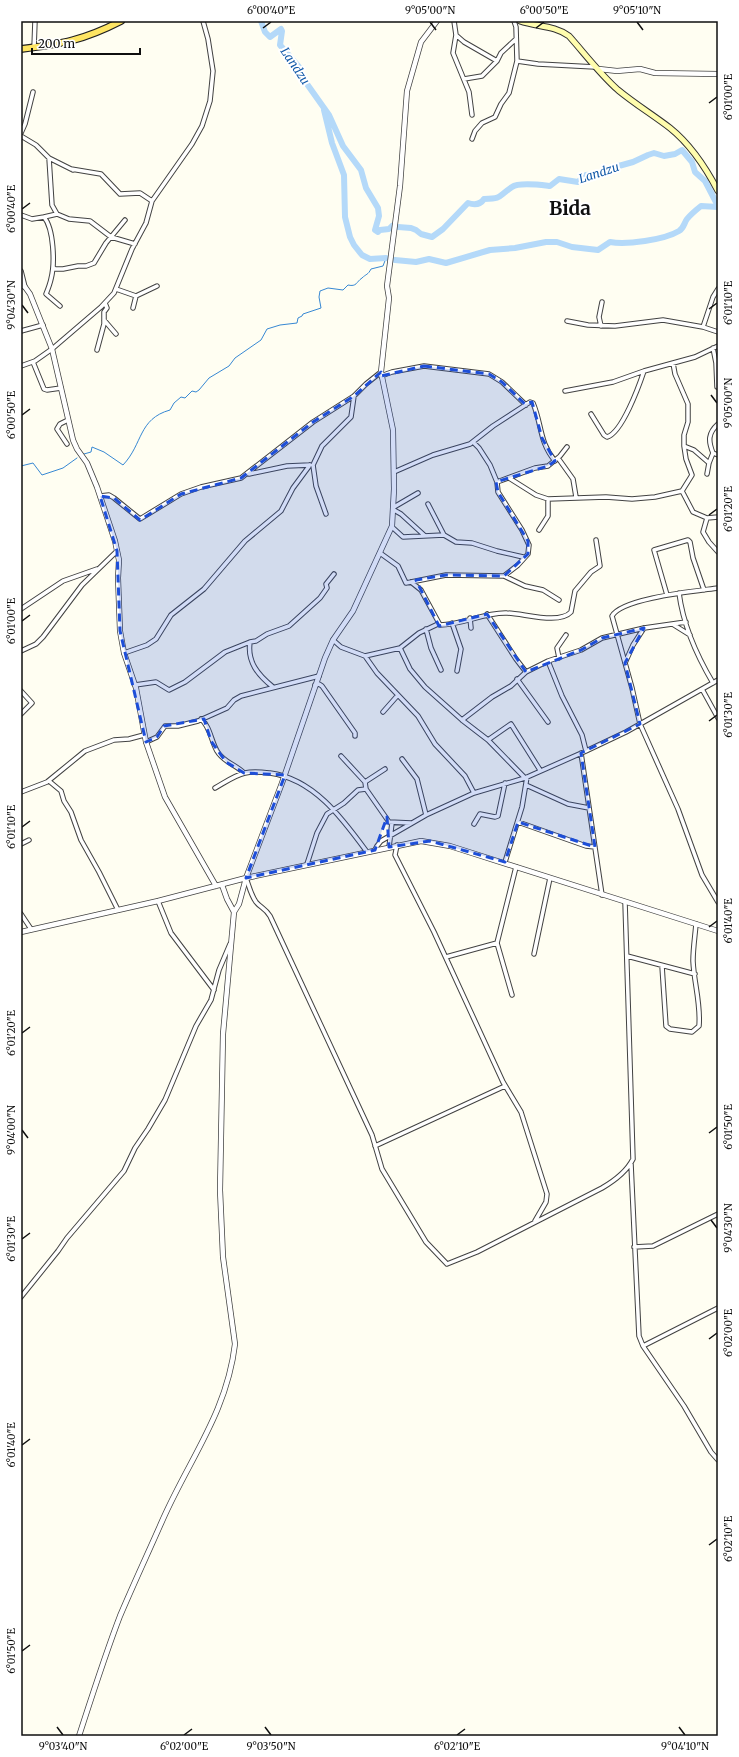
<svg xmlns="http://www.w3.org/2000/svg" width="739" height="1757" viewBox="0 0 739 1757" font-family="Merriweather,serif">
	<rect width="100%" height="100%" fill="#fffef2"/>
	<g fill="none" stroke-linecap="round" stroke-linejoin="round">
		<path stroke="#3788d3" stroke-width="1" d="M84 454 91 452 92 447 104 452 123 465C143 444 138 419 170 410L174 403 181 397 185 398 192 391 196 392 199 390 209 378 229 366 235 358 261 340 267 329 280 325 297 323 298 318 302 316 303 314 321 308 319 297 320 291 328 288 343 290 348 285C357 287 356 282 362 278 366 274 368 275 371 269L383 266 386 258
			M21 466 33 463 42 475 63 468 77 458"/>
		<path stroke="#b4d9f9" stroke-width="6" d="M261 21 265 32 270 37 281 29 282 31 280 45 299 67 302 77 329 115 343 146 361 170 366 188 378 208 379 216 375 230 378 232 380 230 389 229 392 226
			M324 110 332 143 344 175 345 217 350 237 354 245 362 255 370 259 386 258
			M398 227 411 228 416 230 421 234 432 237 443 229 468 203C474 205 480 205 484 199 504 198 497 197 512 187 519 182 541 185 550 186L559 179 578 182 586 175 601 174 615 167 633 162 648 155 654 153 664 156 675 154 682 150 692 162 695 172 705 181 718 206
			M395 260 416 262 429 259 446 263 490 250 515 248 546 242H557L572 247 598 250 610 242C626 245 664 240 679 231 684 228 684 223 687 219 691 214 696 210 701 206L718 207"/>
		<defs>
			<path id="minor" d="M454 21 456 35 453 53 469 92 472 115
				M456 35 464 42 497 61
				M34 48 35 21
				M517 61 538 64 595 67
				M464 79 482 76 497 61 501 53 516 39
				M21 133 25 124 33 92
				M21 136 36 145 49 158 73 170
				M472 139 475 131 482 123 495 117 501 104 509 93 517 61 516 27 514 21
				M49 158 52 205 57 214 69 219 90 221 111 237 135 244
				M71 169 101 174 120 194 140 193 152 201
				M21 215 32 219 44 217C54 229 55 264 51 279 50 284 48 289 46 294L60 306
				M44 217 57 214
				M53 267 55 269H63L78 266H86L94 263 106 243 125 220
				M21 271 25 287
				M116 289 136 296 157 286
				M133 308 136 296
				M104 320 116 334
				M567 321 588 325 615 326 663 320 703 327 718 332
				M601 326 599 317 602 302
				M703 327 713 297 718 289
				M21 331 43 325
				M713 348 716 363 717 387
				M97 350 104 324V312L107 308 105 303
				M33 362 44 389 47 390 61 388
				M673 363 675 374 688 404V422L684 435V446L694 450 709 463
				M21 366 35 361 52 349 101 307 114 293 132 249 146 223 152 201 192 144 202 126 210 101 213 71 208 39 203 21
				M381 376 392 372 424 366 489 374 502 382 526 405
				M565 391 613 382 644 371 695 357 718 346
				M591 414 604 435 607 437C622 433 639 386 644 371
				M473 442 479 448 490 465 497 482 498 492 522 530 529 545 528 554 518 565 504 576
				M67 444 57 429 60 424 68 420
				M713 453C708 441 708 433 718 424
				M558 458 573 479 576 497
				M394 472 433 455 470 444 493 426 530 402 533 403C542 424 539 442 555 461
				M249 474 287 466 310 465
				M707 474 709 463 713 453 718 455
				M509 478 536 495 548 499 606 497 632 499 655 497 682 491 692 475 686 459 684 446
				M497 482 535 468 548 466 560 456 567 447
				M682 491 693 512 707 518 718 517
				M100 496 109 495 114 498 140 519 181 494 201 487 241 478 313 422 354 396 366 384 381 372
				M428 504 444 535
				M394 507 418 493
				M394 510 401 514 424 535
				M326 514 316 486 313 465 322 446 351 417 354 396
				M707 518 703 532 709 542 718 552
				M392 527 403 537 444 535 456 542 472 543 497 551 523 557
				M539 530 548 516V499
				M380 553 398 566 406 583 446 575 504 576 525 586 543 590 559 600
				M411 582 421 590 440 625C463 625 484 612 507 613 523 613 559 625 571 612L575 591 591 572 600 566 596 540
				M718 588C697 591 622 598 612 616L632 688 640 724 678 809 702 875 718 902
				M679 593C683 624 697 656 713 683
				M667 595 654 550 688 540 690 542 693 558 704 590
				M21 609 63 581 97 569
				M487 614 516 659 526 672
				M470 618 471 628
				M452 623 461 649 457 671
				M674 625 690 635
				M426 629 431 648 441 670
				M333 640 341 647 365 656 377 673 418 716 435 744 465 776 474 793
				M250 642C247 662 258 675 273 687
				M400 648 410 669 425 687 462 720 488 740 525 778
				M21 651 36 644 43 637 82 585 117 551
				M124 653 147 645 156 639 171 615 204 589 245 541 281 511 293 488 310 465
				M365 656 400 648 419 633 438 624
				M559 658 557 648 566 635
				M548 661 562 696 582 735 586 751
				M625 663 633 645 644 628
				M517 679 548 722
				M135 685 156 682 169 690 185 682 225 652 250 642 256 641 267 634 289 626 320 598 327 588 326 584 334 574
				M315 685 319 684 322 686 355 733V736
				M702 689 718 718
				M21 691 32 703 21 714
				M383 712 398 695
				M201 719C210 726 211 741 217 751 223 762 235 764 244 773
				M462 720 492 697 511 686 526 672 548 661 581 650 602 638 644 628 686 622
				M488 740 511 724 540 770
				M146 742 157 737 165 726H178L198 721 227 708 234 700 241 696 319 676
				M581 753 602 895
				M341 756 365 782 366 789 389 822 411 823
				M402 759 417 779 426 815
				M49 781 61 791 64 801 71 812 81 840 99 872 118 910
				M365 782 385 769
				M526 785 568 804 589 808
				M215 788C224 783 235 775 245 773 253 771 261 772 270 773 314 779 342 818 367 852
				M21 792 47 782 85 751 114 740 129 739 144 735
				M518 822 586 846 595 847
				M474 824 480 814 495 817 498 816 505 783
				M21 844 29 840
				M397 845 395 855 434 932 503 1082 521 1112 547 1194 546 1202 535 1221
				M389 847 392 823
				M375 850 377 846 381 841 426 815 474 793 525 778 586 751 626 732 718 680
				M505 862 522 807 527 777
				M307 864 317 833 327 814 344 803 358 790 366 789
				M246 878C249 886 251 895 256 902 261 908 265 908 270 916L372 1135 382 1169 426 1242 447 1264 477 1252 602 1188C614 1181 627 1171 633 1159L625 902
				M158 901 171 933 214 990
				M21 914 31 929
				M497 943 512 995
				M534 954 550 878
				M627 956 695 974
				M446 957 497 943 516 867
				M662 966 666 1026 670 1029 692 1032 699 1026C701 1004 694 983 693 961 693 949 695 936 696 924
				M375 1146 505 1086
				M631 1164 639 1336 643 1346 684 1406 711 1452 718 1460
				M634 1247 653 1246 718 1214
				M21 1297 58 1251 67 1238 124 1171 135 1148 148 1129 165 1100 196 1026 211 1000 219 970 230 944
				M643 1346 718 1308"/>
			<path id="tertiary" d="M599 69 617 71 640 69 655 73 718 74
				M21 285 25 287 30 294 52 349 73 440 77 449 87 463 97 487 115 541 119 560 118 578 120 631 124 653 136 688 146 742 165 797 216 886
				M222 885 227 899 234 912
				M21 932 158 901 246 878 421 841 450 846 718 931
				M79 1736C92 1696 105 1655 120 1616 134 1583 149 1551 163 1519 190 1458 227 1412 235 1344L223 1257 220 1190 223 1034 234 912 239 904 246 878 282 783 325 658 333 640 353 611 392 526 394 489 393 430 381 372 389 298 387 286 400 186 407 91 421 42 437 21"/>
			<path id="secondary" d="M520 21C537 27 554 25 569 36 585 54 600 74 618 90 635 104 653 115 670 128 690 144 706 168 718 191"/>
			<path id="primary" d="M21 49C62 44 84 40 121 21"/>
		</defs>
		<use href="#minor" stroke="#424242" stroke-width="5.5"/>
		<use href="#tertiary" stroke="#424242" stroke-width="6"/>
		<use href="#secondary" stroke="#313131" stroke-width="7"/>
		<use href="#primary" stroke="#202020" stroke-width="8"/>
		<use href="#minor" stroke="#fff" stroke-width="3.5"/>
		<use href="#tertiary" stroke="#fff" stroke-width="4.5"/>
		<use href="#secondary" stroke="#fffdad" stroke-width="5"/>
		<use href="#primary" stroke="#fee563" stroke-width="5.5"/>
	</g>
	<path fill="#1d4ed8" fill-opacity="0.2" stroke="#1d4ed8" stroke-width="3" stroke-dasharray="8 5" stroke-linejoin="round" d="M424 366 489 374 502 382 525 404 532 402 542 438 555 461 548 466 496 482 498 492 528 541V554L504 576 446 575 416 580 439 626 487 614 526 672 581 650 602 638 644 628 625 663 640 724 581 753 595 847 518 822 505 862 430 841 389 847 387 817 375 850 246 878 285 775 244 773 226 762 211 741 204 719 164 726 157 737 146 742 120 631 117 551 100 496 114 498 140 520 181 494 241 478 313 422 354 396 381 372V376Z"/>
	<path fill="none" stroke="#0f0f0f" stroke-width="1.5" d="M430 22 436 30M637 22 643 30M263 28 271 22M536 28 544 22M709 103 717 97M22 209 30 203M22 305 28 313M709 309 717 303M711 395 717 403M22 415 30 409M709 515 717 509M22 621 30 615M709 721 717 715M22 827 30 821M709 927 717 921M22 1033 30 1027M22 1130 28 1138M709 1133 717 1127M711 1220 717 1228M22 1239 30 1233M709 1339 717 1333M22 1445 30 1439M709 1545 717 1539M22 1651 30 1645M57 1727 63 1735M265 1727 271 1735M679 1727 685 1735M184 1735 192 1729M457 1735 465 1729"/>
	<g text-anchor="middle" stroke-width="4" stroke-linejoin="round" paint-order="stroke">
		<g font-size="12" font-style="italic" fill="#1259a8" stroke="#fff">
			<text transform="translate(295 66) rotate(56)" y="4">Landzu</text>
			<text transform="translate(599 173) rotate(-18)" y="4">Landzu</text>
		</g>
		<g font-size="19" font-weight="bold" fill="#0f0f0f" stroke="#fff">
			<text x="570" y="215">Bida</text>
		</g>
	</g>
	<rect width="739" height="1757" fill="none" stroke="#ffffff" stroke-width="44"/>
	<path d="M32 48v6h108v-6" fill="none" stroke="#0f0f0f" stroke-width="2"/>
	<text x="38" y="48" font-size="12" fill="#0f0f0f" stroke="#ffffff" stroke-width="3" paint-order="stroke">200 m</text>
	<rect x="22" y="22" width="695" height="1713" fill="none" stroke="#0f0f0f" stroke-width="1.5"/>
	<g font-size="10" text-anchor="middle" fill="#0f0f0f">
		<text x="271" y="14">6°00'40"E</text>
		<text x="430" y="14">9°05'00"N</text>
		<text x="544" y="14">6°00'50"E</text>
		<text x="637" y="14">9°05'10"N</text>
		<text transform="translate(728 97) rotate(-90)" y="4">6°01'00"E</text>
		<text transform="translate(11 209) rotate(-90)" y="4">6°00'40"E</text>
		<text transform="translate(728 303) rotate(-90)" y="4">6°01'10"E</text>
		<text transform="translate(11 305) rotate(-90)" y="4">9°04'30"N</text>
		<text transform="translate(728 403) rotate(-90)" y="4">9°05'00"N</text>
		<text transform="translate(11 415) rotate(-90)" y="4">6°00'50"E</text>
		<text transform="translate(728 509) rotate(-90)" y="4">6°01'20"E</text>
		<text transform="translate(11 621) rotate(-90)" y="4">6°01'00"E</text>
		<text transform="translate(728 715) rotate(-90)" y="4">6°01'30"E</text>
		<text transform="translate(11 827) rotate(-90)" y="4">6°01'10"E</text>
		<text transform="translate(728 921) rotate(-90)" y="4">6°01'40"E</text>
		<text transform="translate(11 1033) rotate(-90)" y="4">6°01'20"E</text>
		<text transform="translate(728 1127) rotate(-90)" y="4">6°01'50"E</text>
		<text transform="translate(11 1130) rotate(-90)" y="4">9°04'00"N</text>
		<text transform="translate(728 1228) rotate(-90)" y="4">9°04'30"N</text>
		<text transform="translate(11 1239) rotate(-90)" y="4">6°01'30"E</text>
		<text transform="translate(728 1333) rotate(-90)" y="4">6°02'00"E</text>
		<text transform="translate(11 1445) rotate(-90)" y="4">6°01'40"E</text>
		<text transform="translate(728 1539) rotate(-90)" y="4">6°02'10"E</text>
		<text transform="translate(11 1651) rotate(-90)" y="4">6°01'50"E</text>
		<text x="63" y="1750">9°03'40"N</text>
		<text x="184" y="1750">6°02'00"E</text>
		<text x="271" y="1750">9°03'50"N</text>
		<text x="457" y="1750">6°02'10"E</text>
		<text x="685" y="1750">9°04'10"N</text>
	</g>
</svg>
